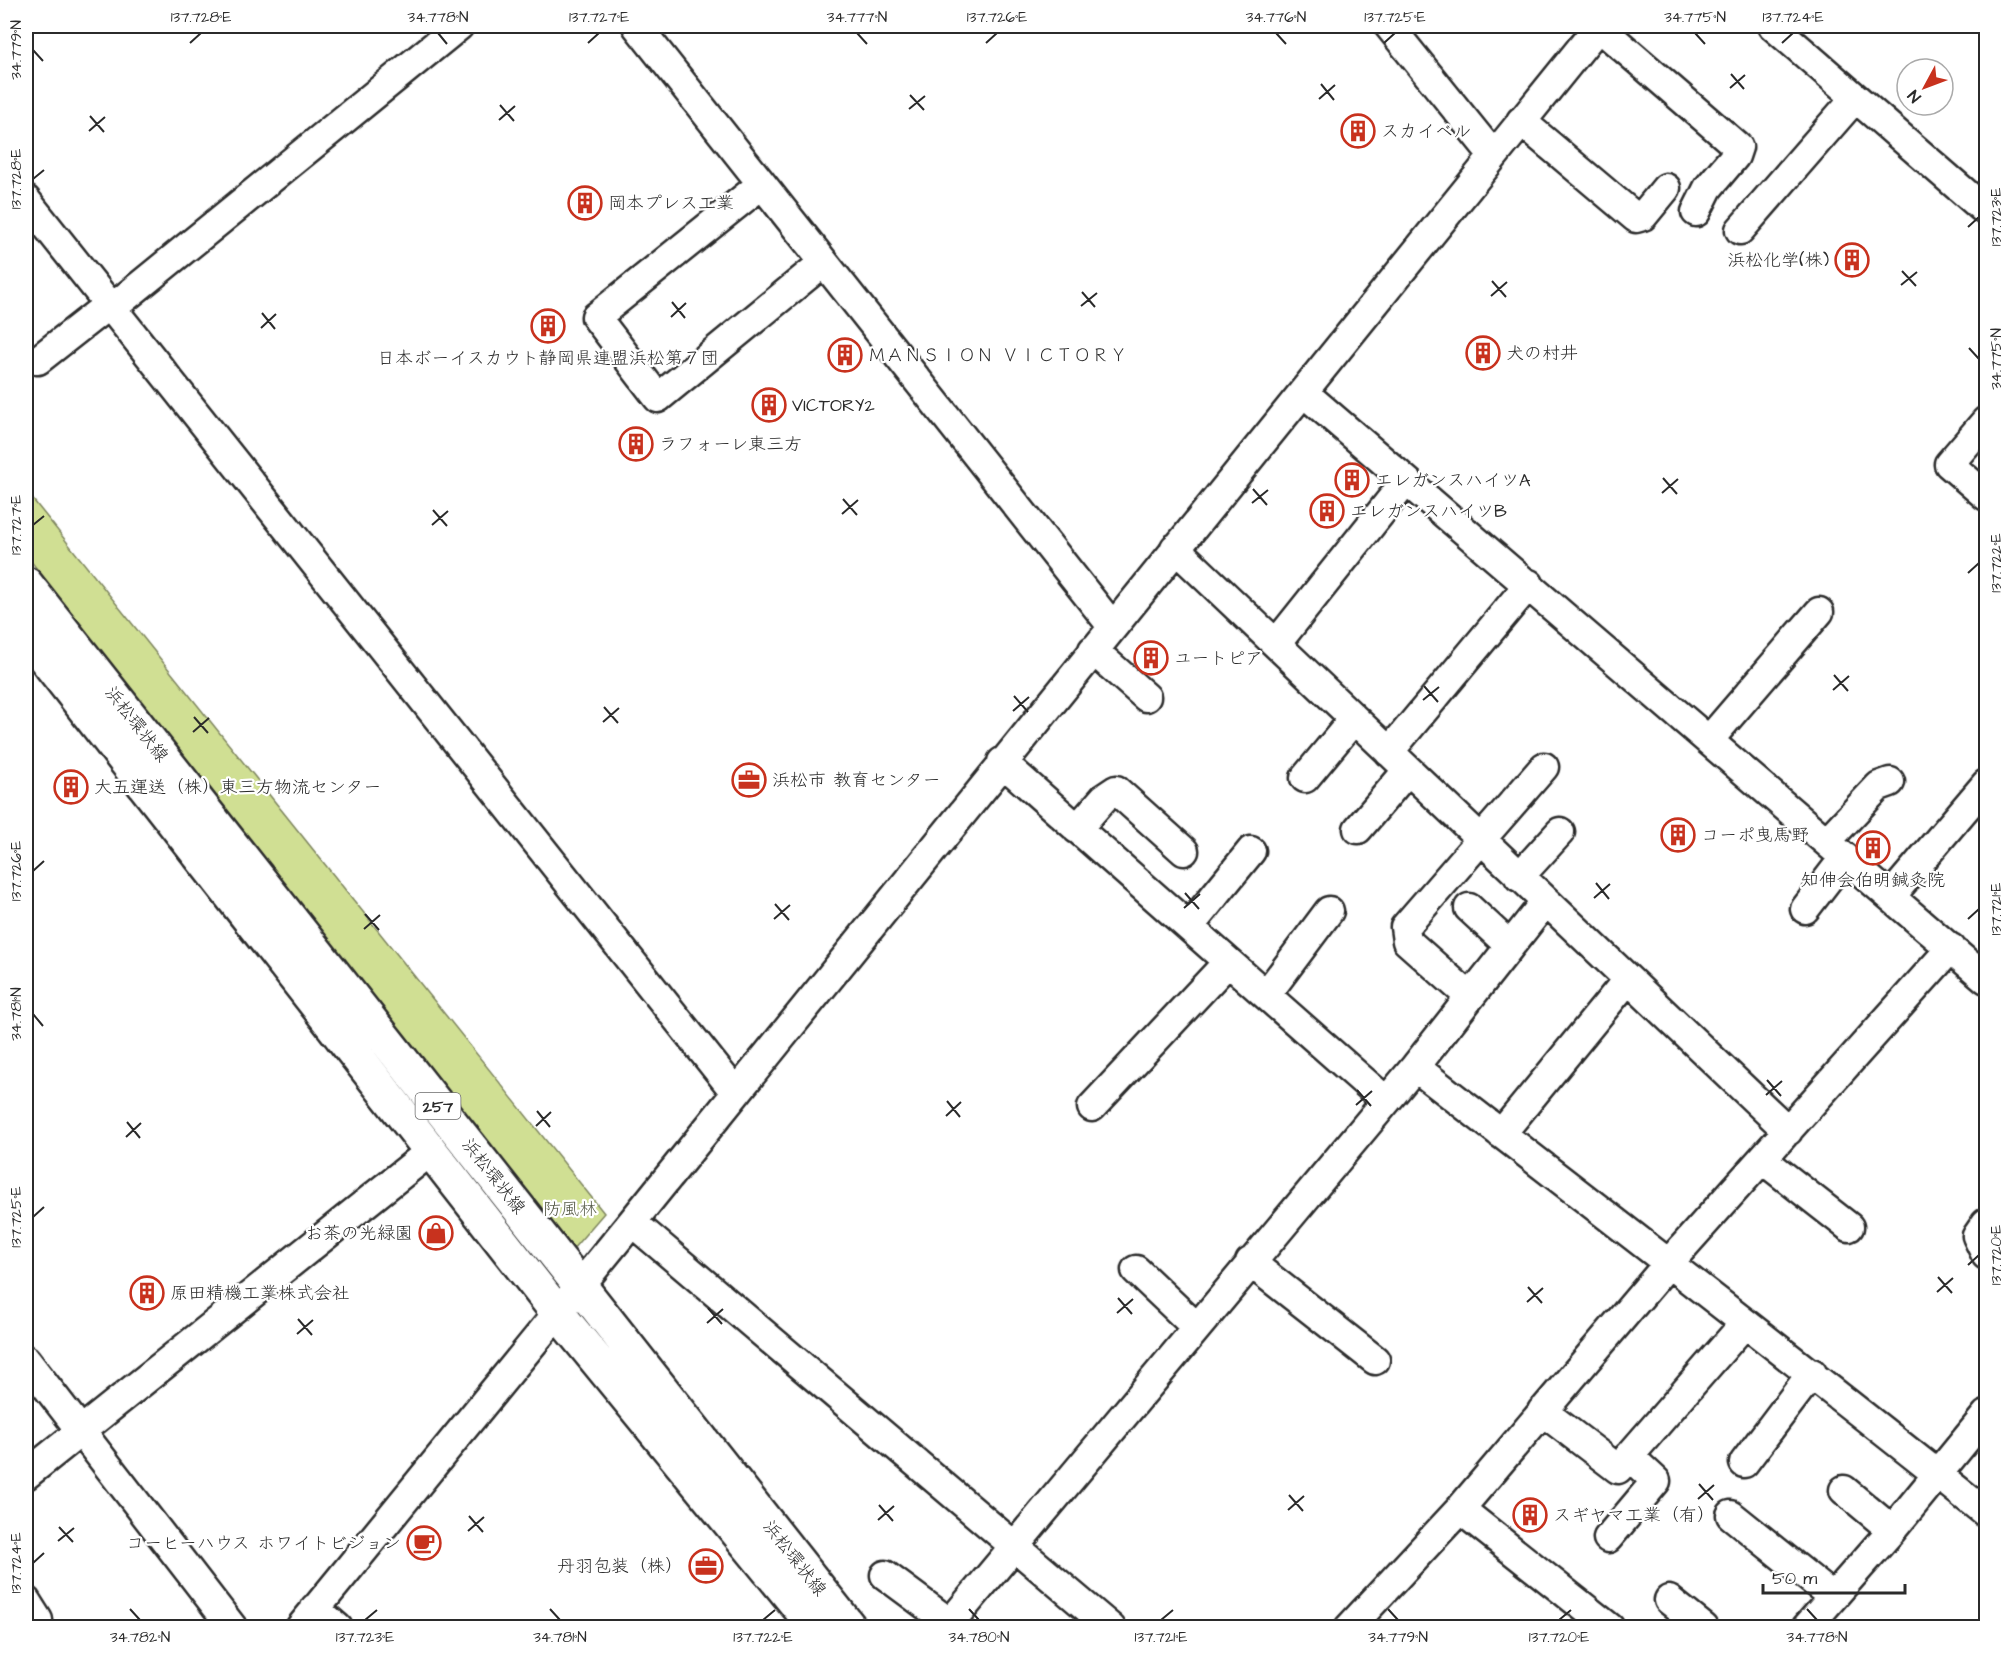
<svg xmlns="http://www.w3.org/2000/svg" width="2012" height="1653" viewBox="0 0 2012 1653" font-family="'Architects Daughter','Klee One',sans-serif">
	<rect width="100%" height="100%" fill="#fff"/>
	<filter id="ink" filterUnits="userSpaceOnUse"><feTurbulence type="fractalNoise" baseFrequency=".0167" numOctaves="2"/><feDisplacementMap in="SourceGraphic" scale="12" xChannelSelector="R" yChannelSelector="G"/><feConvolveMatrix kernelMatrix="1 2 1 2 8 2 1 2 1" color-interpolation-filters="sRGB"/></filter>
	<g filter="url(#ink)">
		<path fill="#d0df93" stroke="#7e855f" stroke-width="1.5" d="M26 491 604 1213 572 1250 26 555Z"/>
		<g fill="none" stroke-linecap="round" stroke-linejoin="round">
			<path stroke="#6a91a5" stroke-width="6" d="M1326 1628 1330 1625 1342 1628"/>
			<defs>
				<path id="minor" d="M637 26 1112 626
					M1389 26 1493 155
					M1598 26 1738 147 1735 156 1708 188 1696 212
					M1773 26 1986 211
					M1521 121 1636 218 1643 216 1666 188
					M762 184 596 317 658 398 824 262
					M26 200 736 1093
					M1740 230 1855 98
					M111 309 459 26
					M38 360 108 305
					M1303 392 1986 979
					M1986 421 1949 464 1986 496
					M1175 548 1788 1131
					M1276 644 1406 481
					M1093 650 1146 697
					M1709 740 1819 612
					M1389 752 1529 584
					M1002 762 1386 1101
					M1305 778 1354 719
					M1077 829 1104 798 1116 790 1184 851
					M1358 829 1408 770
					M1827 841 1879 786 1890 782
					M1519 877 1560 832
					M1891 896 1986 784
					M1469 908 1510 946
					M1805 909 1845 857
					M1189 927 1251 851
					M1266 995 1329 911
					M1470 997 1407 941 1405 927 1544 767
					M1415 1067C1606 1215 1798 1362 1986 1513
					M1092 1107 1228 962
					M1501 1134 1628 979
					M1762 1159 1849 1227
					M632 1222 1111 1628
					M1986 1223 1977 1236 1986 1255
					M1250 1262 1375 1360
					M1136 1270 1195 1326
					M26 1360 233 1628
					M1542 1411 1618 1469 1745 1323
					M1744 1463 1812 1373
					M26 1475 432 1150
					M1844 1490 1892 1530
					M1460 1509 1610 1628
					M1731 1515 1833 1597
					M1608 1538 1656 1481 1629 1456
					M885 1575 950 1623
					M1669 1600 1704 1628
					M26 1601 38 1620 37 1628
					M315 1608 338 1628
					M300 1628 632 1222 1599 26
					M946 1628 1415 1067 1545 902
					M1349 1628 1460 1509 1667 1265 1951 948
					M1806 1628 1892 1530 1986 1415"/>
				<path id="highway" d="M26 584 850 1628
					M26 634 557 1312 816 1628"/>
			</defs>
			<use href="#minor" stroke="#2b2b2b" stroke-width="33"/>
			<use href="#highway" stroke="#2b2b2b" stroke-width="38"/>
			<use href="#minor" stroke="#fff" stroke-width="28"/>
			<use href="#highway" stroke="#fff" stroke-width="33"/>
		</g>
	</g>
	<path fill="none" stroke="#2b2b2b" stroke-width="2" d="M438 33 447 44M857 33 867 44M1276 33 1286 44M1695 33 1705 44M190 43 201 33M588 43 599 33M986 43 997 33M1384 43 1395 33M1782 43 1793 33M33 50 43 61M1731 74 1744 89M1321 84 1334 100M1730 88 1745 75M910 95 924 110M1319 99 1335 85M500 105 514 121M909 109 925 96M90 116 104 132M499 120 515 106M89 131 105 117M33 179 44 170M1968 227 1979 217M1902 271 1916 286M1492 281 1506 297M1901 285 1917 272M1082 292 1095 307M1491 296 1507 282M672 302 685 318M1081 306 1097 293M262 313 275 329M671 317 686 303M261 328 276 314M1969 348 1979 359M1663 478 1677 494M1253 489 1267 505M1662 493 1678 479M843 499 857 515M1252 503 1268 490M433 510 447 526M842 514 858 500M33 525 44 516M432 525 448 511M1968 573 1979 563M1834 675 1848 691M1424 686 1438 702M1833 690 1849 676M1014 696 1028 712M1423 700 1439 687M604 707 618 723M1013 711 1029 697M194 717 208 733M603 722 619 708M193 732 209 718M33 871 44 861M1596 883 1609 899M1185 893 1199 909M1594 898 1610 884M775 904 789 920M1184 908 1200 894M365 914 379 930M774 919 790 905M1968 919 1979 909M364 929 380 915M33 1014 43 1026M1767 1080 1781 1096M1357 1090 1371 1106M1766 1095 1782 1081M947 1101 960 1117M1356 1105 1372 1091M537 1111 550 1127M946 1116 961 1102M127 1122 140 1138M536 1126 551 1112M126 1137 141 1123M33 1217 44 1207M1968 1265 1979 1255M1938 1277 1952 1293M1528 1287 1542 1303M1937 1292 1953 1278M1118 1298 1132 1314M1527 1302 1543 1288M708 1308 722 1324M1117 1313 1133 1299M298 1319 312 1335M707 1323 723 1309M297 1334 313 1320M1699 1484 1713 1500M1289 1495 1303 1511M1698 1499 1714 1485M879 1505 893 1521M1288 1510 1304 1496M469 1516 483 1532M878 1520 894 1506M59 1527 73 1542M468 1531 484 1517M58 1541 74 1528M33 1563 44 1553M130 1609 140 1620M550 1609 560 1620M969 1609 979 1620M1388 1609 1398 1620M1807 1609 1817 1620M365 1620 377 1610M763 1620 775 1610M1161 1620 1173 1610M1559 1620 1571 1610"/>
	<defs>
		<symbol id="building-ring" viewBox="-11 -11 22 22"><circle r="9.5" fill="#fff" stroke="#c8321e" stroke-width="1.5"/><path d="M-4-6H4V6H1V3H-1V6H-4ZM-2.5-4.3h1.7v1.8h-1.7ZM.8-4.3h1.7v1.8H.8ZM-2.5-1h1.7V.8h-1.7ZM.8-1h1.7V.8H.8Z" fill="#c8321e"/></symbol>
		<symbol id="office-ring" viewBox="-11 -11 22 22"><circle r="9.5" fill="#fff" stroke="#c8321e" stroke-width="1.5"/><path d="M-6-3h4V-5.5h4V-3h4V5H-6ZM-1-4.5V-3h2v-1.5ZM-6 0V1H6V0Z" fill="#c8321e"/></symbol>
		<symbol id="shop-ring" viewBox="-11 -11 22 22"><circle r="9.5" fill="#fff" stroke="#c8321e" stroke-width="1.5"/><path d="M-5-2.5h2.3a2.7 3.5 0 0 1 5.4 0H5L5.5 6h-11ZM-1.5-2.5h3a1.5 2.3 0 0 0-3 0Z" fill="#c8321e"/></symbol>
		<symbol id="cafe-ring" viewBox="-11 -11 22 22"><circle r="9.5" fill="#fff" stroke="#c8321e" stroke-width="1.5"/><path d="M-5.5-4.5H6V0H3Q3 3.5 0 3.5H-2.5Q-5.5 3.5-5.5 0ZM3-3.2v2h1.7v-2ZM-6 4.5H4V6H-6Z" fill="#c8321e"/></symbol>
	</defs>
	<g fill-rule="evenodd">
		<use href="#building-ring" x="1339" y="112" width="38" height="38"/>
		<use href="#building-ring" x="566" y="184" width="38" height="38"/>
		<use href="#building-ring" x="1833" y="241" width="38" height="38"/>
		<use href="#building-ring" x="529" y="307" width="38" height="38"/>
		<use href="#building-ring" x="1464" y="334" width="38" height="38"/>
		<use href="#building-ring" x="826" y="336" width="38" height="38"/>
		<use href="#building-ring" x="750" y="386" width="38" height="38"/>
		<use href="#building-ring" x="617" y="425" width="38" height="38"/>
		<use href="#building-ring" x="1333" y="461" width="38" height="38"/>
		<use href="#building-ring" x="1308" y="492" width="38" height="38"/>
		<use href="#building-ring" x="1132" y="639" width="38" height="38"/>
		<use href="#office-ring" x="730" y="761" width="38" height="38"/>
		<use href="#building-ring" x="52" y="768" width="38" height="38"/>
		<use href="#building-ring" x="1659" y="816" width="38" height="38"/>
		<use href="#building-ring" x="1854" y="829" width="38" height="38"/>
		<use href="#shop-ring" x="417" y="1214" width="38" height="38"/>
		<use href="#building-ring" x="128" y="1274" width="38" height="38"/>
		<use href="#building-ring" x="1511" y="1496" width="38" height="38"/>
		<use href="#cafe-ring" x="405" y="1524" width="38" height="38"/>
		<use href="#office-ring" x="687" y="1547" width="38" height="38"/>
	</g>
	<g text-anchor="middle" stroke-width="4.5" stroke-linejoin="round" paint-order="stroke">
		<rect fill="#fff" stroke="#6b6b6b" stroke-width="1.5" x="415.5" y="1093" width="45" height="26" rx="4.5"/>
		<g font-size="16" font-weight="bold" fill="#2b2b2b">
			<text x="438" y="1112">257</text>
		</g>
		<g font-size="18" fill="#2b2b2b" stroke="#fff" text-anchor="start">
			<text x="1381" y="137">スカイベル</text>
			<text x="608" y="209">岡本プレス工業</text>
			<text x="1829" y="266" text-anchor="end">浜松化学(株)</text>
			<text x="1506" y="359">犬の村井</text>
			<text x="868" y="361">ＭＡＮＳＩＯＮ ＶＩＣＴＯＲＹ</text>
			<text x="548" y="364" text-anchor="middle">日本ボーイスカウト静岡県連盟浜松第７団</text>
			<text x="792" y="411">VICTORY2</text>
			<text x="659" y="450">ラフォーレ東三方</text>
			<text x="1375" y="486">エレガンスハイツA</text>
			<text x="1350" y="517">エレガンスハイツB</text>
			<text x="1174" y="664">ユートピア</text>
			<text x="772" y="786">浜松市 教育センター</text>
			<text x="94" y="793">大五運送（株）東三方物流センター</text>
			<text x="1701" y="841">コーポ曳馬野</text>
			<text x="1873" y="886" text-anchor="middle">知伸会伯明鍼灸院</text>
			<text x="413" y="1239" text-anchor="end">お茶の光緑園</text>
			<text x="170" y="1299">原田精機工業株式会社</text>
			<text x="1553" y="1521">スギヤマ工業（有）</text>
			<text x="401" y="1549" text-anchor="end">コーヒーハウス ホワイトビジョン</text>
			<text x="683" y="1572" text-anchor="end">丹羽包装（株）</text>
		</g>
		<g font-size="18" fill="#2b2b2b" stroke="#fff">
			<text transform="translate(137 724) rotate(52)" y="6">浜松環状線</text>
			<text transform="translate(494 1176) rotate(52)" y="6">浜松環状線</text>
			<text transform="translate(795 1558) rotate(52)" y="6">浜松環状線</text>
		</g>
		<g font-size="18" fill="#545845" stroke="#fff">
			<text x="570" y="1215">防風林</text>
		</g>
	</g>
	<rect width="2012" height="1653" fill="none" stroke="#fff" stroke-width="66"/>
	<g transform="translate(1925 87) rotate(229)"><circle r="28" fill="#ffffff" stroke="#aaaaaa" stroke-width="1.5"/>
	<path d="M0-4.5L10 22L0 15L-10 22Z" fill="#c8321e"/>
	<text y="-9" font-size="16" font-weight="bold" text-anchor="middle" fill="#2b2b2b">N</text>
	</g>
	<path d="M1763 1584v9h142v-9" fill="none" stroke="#2b2b2b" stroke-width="3"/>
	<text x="1772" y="1584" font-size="18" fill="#2b2b2b" stroke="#ffffff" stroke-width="4.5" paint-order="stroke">50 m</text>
	<rect x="33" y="33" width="1946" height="1587" fill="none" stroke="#2b2b2b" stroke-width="2"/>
	<g font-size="15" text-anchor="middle" fill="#2b2b2b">
		<text x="201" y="22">137.728°E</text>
		<text x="438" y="22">34.778°N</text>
		<text x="599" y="22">137.727°E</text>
		<text x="857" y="22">34.777°N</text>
		<text x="997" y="22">137.726°E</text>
		<text x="1276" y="22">34.776°N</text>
		<text x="1395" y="22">137.725°E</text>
		<text x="1695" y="22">34.775°N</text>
		<text x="1793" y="22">137.724°E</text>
		<text transform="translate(16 50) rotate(-90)" y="5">34.779°N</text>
		<text transform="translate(16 179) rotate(-90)" y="5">137.728°E</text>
		<text transform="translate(1996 217) rotate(-90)" y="5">137.723°E</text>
		<text transform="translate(1996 359) rotate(-90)" y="5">34.775°N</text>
		<text transform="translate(16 525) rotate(-90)" y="5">137.727°E</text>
		<text transform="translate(1996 563) rotate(-90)" y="5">137.722°E</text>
		<text transform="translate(16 871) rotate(-90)" y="5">137.726°E</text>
		<text transform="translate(1996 909) rotate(-90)" y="5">137.721°E</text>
		<text transform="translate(16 1014) rotate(-90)" y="5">34.781°N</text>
		<text transform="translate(16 1217) rotate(-90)" y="5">137.725°E</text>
		<text transform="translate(1996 1255) rotate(-90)" y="5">137.720°E</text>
		<text transform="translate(16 1563) rotate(-90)" y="5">137.724°E</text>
		<text x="140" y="1642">34.782°N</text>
		<text x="365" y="1642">137.723°E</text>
		<text x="560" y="1642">34.781°N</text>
		<text x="763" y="1642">137.722°E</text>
		<text x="979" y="1642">34.780°N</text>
		<text x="1161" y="1642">137.721°E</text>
		<text x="1398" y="1642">34.779°N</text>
		<text x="1559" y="1642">137.720°E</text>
		<text x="1817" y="1642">34.778°N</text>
	</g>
</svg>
